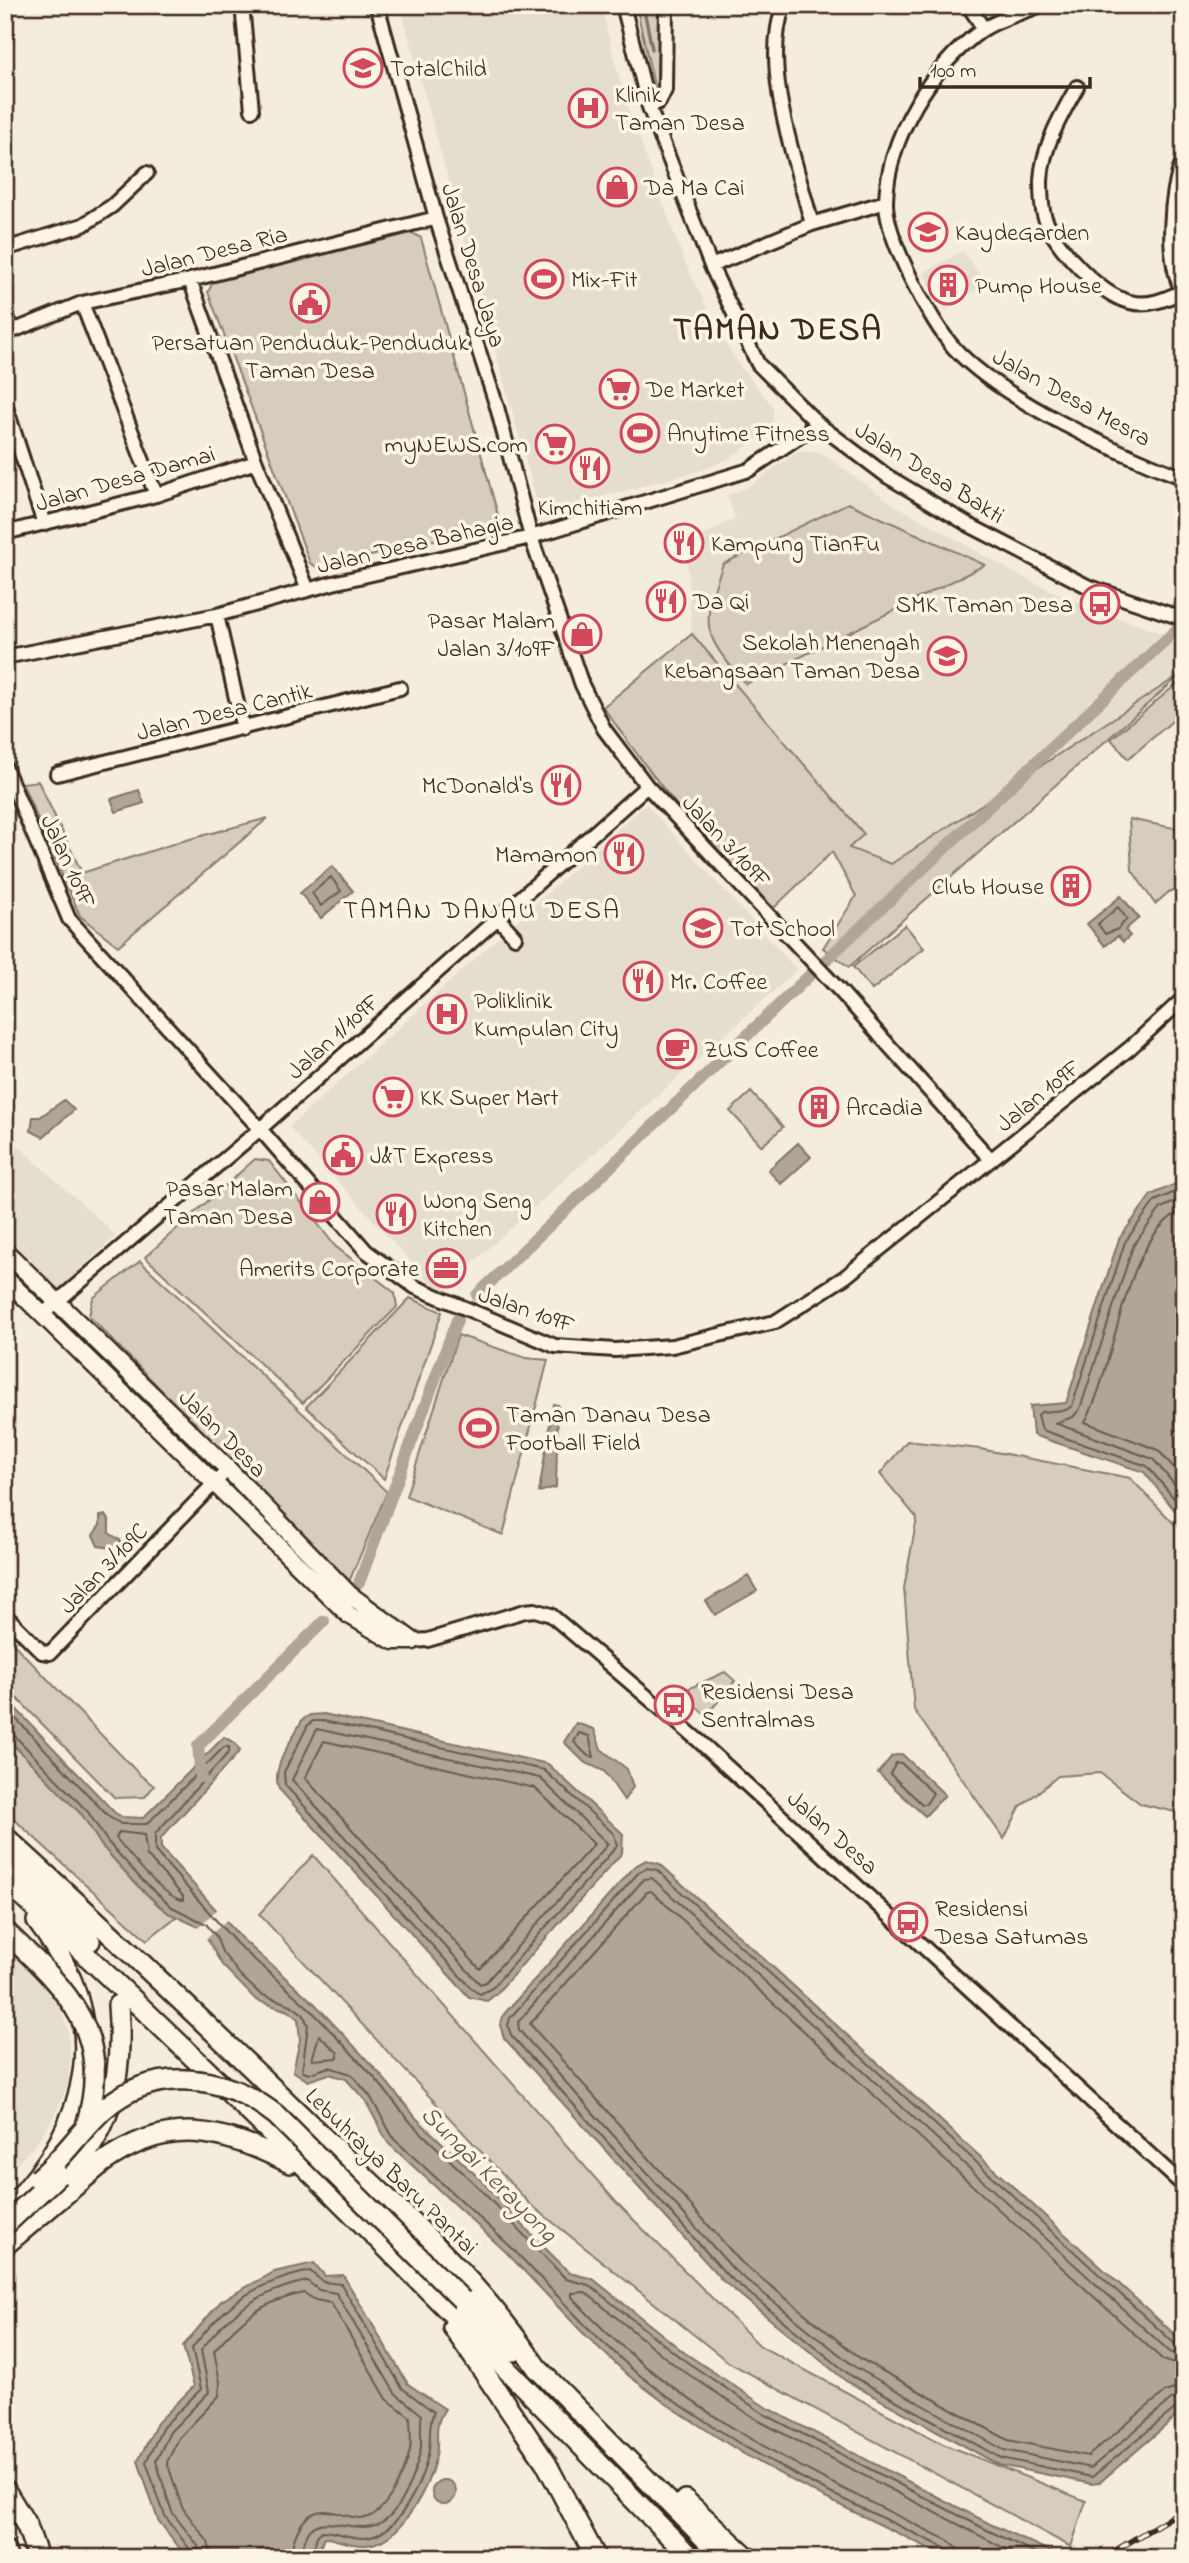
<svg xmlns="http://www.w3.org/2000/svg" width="1189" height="2563" viewBox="0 0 1189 2563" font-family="'Indie Flower',sans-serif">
	<rect width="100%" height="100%" fill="#f4eddd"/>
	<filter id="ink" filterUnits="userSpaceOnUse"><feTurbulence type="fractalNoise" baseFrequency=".0143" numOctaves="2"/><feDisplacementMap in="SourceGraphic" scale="14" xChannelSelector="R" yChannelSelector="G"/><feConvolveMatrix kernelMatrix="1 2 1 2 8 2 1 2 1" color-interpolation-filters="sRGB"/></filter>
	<g filter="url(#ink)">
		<path fill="#e5ddce" d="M400 5H601L623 94 683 258 718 332 740 366 774 408 772 429 728 459 703 470 548 511 538 505Z
			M963 251 986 283 945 311 923 273Z
			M797 452H820L890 502 1022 577 1089 608 1184 641V671L892 864 848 848 863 833 692 634 686 545 735 518 727 495 748 487Z
			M646 804 797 970 439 1293 289 1127Z
			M5 1134 116 1235 60 1289 5 1240Z
			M5 1940 40 1973 58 2001 68 2031 70 2057 69 2083 54 2116 35 2145 5 2176Z"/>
		<path fill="#d6cdbd" stroke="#887c6e" stroke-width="2" d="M636 5H659L657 99Z
			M412 233 421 238 498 515 493 525 320 569 310 563 208 292 213 282Z
			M848 503 985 565 746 684C702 634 700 626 723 564Z
			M692 634 864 834 849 848 891 864 1184 672 849 967 823 948 856 896 832 852 774 908C707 849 654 779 603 707Z
			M1184 678V711L1128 759 1111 739Z
			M38 781 82 873 179 842 268 818 118 946 80 916 22 783Z
			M1129 819 1179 829 1178 891H1170L1155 904 1132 870Z
			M905 925 924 948 872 990 853 967Z
			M751 1092 783 1127 762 1146 730 1111Z
			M255 1159 269 1161 335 1246 395 1293 397 1307 303 1403 145 1257Z
			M140 1261 387 1492 349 1582 89 1316 93 1298Z
			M410 1298 442 1312 384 1479 306 1407Z
			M458 1335 526 1358 548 1360 503 1535 406 1496Z
			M907 1441 980 1449 1130 1478 1184 1534V1814L1141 1804 1100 1773 1058 1776 1020 1807 1004 1839 914 1710 904 1588 917 1518 880 1474Z
			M5 1635 140 1775 154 1786 145 1797 115 1798 5 1686Z
			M725 1672 735 1681 706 1716 681 1692Z
			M5 1736 83 1816 101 1845 137 1885 160 1907 176 1917 147 1940 5 1811Z
			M313 1855 616 2202 760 2346 943 2444 1086 2501 1071 2547 728 2362 530 2204 259 1914Z"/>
		<path fill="#b0a596" stroke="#817466" stroke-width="2" d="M139 790 144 803 116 812 111 799Z
			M332 866 353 891 321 918 300 893Z
			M1121 896 1139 918 1125 930 1130 936 1123 942 1118 936 1105 946 1087 924Z
			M64 1100 74 1110 43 1137 31 1131 33 1117H40Z
			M798 1143 811 1157 781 1184 768 1170Z
			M1184 1180V1522L1144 1472 1033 1435 1030 1406 1066 1403 1119 1239 1151 1195Z
			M553 1404 558 1405 556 1487 539 1492Z
			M105 1515 109 1519V1533L120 1540V1549L98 1546 93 1535 100 1525V1516Z
			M748 1576 757 1591 715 1615 706 1601Z
			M5 1697 114 1812 122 1817 143 1818 224 1737 235 1743 240 1751 161 1838V1848L242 1939 315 2004 380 2074 417 2119 482 2181 531 2234 570 2273 593 2279 685 2353 767 2408 990 2524 1065 2558H949L821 2496 742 2453 665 2403 629 2376 581 2331 506 2252 388 2143 365 2100 346 2079 329 2074 308 2081 293 2071 300 2040 298 2019 288 2011 256 2000 222 1965 201 1928 168 1913 137 1885 101 1845 83 1816 5 1736Z
			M324 1714 548 1764 623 1834 622 1853 496 1994 487 2001 469 1997 279 1789C270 1768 293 1739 302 1720L310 1715Z
			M576 1723 594 1729 601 1749 627 1769 633 1787 624 1800 604 1771 584 1762 564 1742Z
			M902 1754 945 1795 925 1816 878 1773 892 1756Z
			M646 1860 660 1864 1184 2343V2410L1099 2483 1092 2484 999 2465 846 2381 723 2281 504 2038 500 2025 504 2014 635 1866Z
			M314 2263 325 2276 343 2275 408 2384 445 2409C432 2428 440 2436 436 2456 429 2486 402 2543 366 2545 353 2546 337 2540 324 2537L317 2558H187L158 2520 138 2461 157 2423 194 2386 183 2346 221 2301 274 2272Z
			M432 2492a12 12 0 1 1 24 0a12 12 0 1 1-24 0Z"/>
		<path fill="#f4eddd" d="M220 1907 229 1918 206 1939 196 1929Z"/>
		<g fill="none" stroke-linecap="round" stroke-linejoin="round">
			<path stroke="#6a5b4e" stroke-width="2" d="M331 877 341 891 321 906 312 893Z
				M1118 907 1127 919 1118 929 1105 934 1098 924Z
				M1184 1188 1155 1201 1125 1242 1072 1406 1066 1410 1041 1412 1038 1415 1042 1430 1147 1466 1184 1510
				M1184 1198 1161 1208 1133 1246 1080 1409 1073 1417 1055 1423 1153 1459 1184 1496
				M1184 1209C1122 1237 1117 1366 1085 1422L1158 1450 1184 1479
				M5 1707 109 1817 121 1824H147L224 1747H229V1752L155 1834V1851L237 1944 310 2009 375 2078 412 2124 477 2186 566 2279 589 2285 681 2358 764 2414 987 2530 1046 2558
				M313 1721H324L544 1770 614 1834 617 1846 492 1988 480 1994 473 1990 285 1785 284 1772 308 1725Z
				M317 1729 540 1778 608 1844 486 1982 480 1984 292 1780Z
				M5 1732 13 1734 88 1812 107 1841 142 1880 172 1907 206 1924 216 1936 222 1952 240 1975 260 1994 291 2005 303 2014 308 2025 302 2071 308 2074 329 2067 351 2074 370 2096 394 2139 511 2247 586 2326 633 2370 668 2397 745 2447 824 2490 945 2548 950 2558
				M579 1733 589 1736 594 1757 588 1756 574 1742Z
				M324 1741 535 1788 594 1844 480 1969 305 1778Z
				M896 1763H901L933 1793 926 1804H922L890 1774Z
				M119 1832 144 1835 147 1856 183 1896V1900C165 1899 128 1853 116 1838Z
				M319 2035 338 2053V2058L312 2060Z
				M1184 2348 1176 2345 657 1870 647 1868 639 1872 510 2018 508 2026 511 2035 728 2276 850 2375 1001 2458 1092 2477 1177 2407 1184 2405
				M1184 2356 1170 2352 652 1878 644 1879 518 2022 519 2030 734 2270 855 2367 1004 2450 1091 2468 1171 2400 1184 2396
				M1184 2367 1163 2360 651 1891 647 1892 530 2024 741 2262 861 2359 1008 2440 1088 2456 1165 2392 1184 2386
				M192 2558 191 2551 165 2516 146 2462 163 2427 201 2389 192 2348C228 2302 252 2284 310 2271L323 2282 341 2284 402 2388 434 2412C427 2426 432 2440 428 2455 422 2482 398 2536 365 2538 351 2539 336 2531 322 2531L317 2536 311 2558
				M201 2558 198 2546 172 2512 156 2461 170 2432 209 2392 201 2350C230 2312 260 2291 307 2281L319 2290 336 2293 395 2393 422 2415C419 2427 423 2440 420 2453 415 2472 402 2508 385 2520 353 2544 306 2493 302 2558
				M212 2558 208 2542 182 2507 167 2462 179 2438 219 2396 220 2382 214 2351C240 2320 262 2301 304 2293L315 2300 331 2303 387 2399 410 2417C410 2427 412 2440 410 2450 406 2469 386 2516 364 2518 352 2519 338 2512 326 2511 302 2510 292 2538 291 2558
				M958 2558 957 2548 949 2541C813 2474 675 2412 572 2297V2293L585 2292 676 2366 759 2421 1023 2558"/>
			<path stroke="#817466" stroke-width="3.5" d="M643 5 652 49"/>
			<path stroke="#b0a596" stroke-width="12" d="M826 960 1175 631
				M477 1295 812 973
				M359 1583 457 1320
				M201 1777 198 1746 324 1621"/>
			<defs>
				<path id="minor" d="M242 5 252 110
					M377 5 436 218 497 407 531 537 582 685 604 729 647 786 842 993 991 1160
					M623 5 649 107 711 266 758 364 818 424 887 476 969 525 1087 586 1184 619
					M784 5C760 67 796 162 812 224
					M968 5 984 29
					M1041 5C1022 13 999 19 982 30 931 67 888 137 886 201 885 237 930 321 954 348 1002 400 1117 453 1184 478
					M1077 87C1061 115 1042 148 1041 181 1041 191 1041 208 1045 218 1055 247 1100 295 1130 302 1148 307 1166 299 1181 292
					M649 107 659 102 665 90 666 5
					M1184 157C1170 193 1164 259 1184 295
					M5 249 83 225 112 206 147 173
					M711 266 812 224 886 202
					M190 280 256 462 308 590
					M82 303 156 495
					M5 313 13 330
					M5 334 82 303 190 280 436 218
					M5 404 44 524
					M5 533 156 495 256 462
					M217 615 243 729
					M5 657 217 615 333 583 531 537 749 470 818 424
					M5 767 69 919 260 1129 366 1251 415 1287 555 1346 615 1350 672 1346 775 1322 845 1277 1130 1048 1184 998
					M57 774 400 688
					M498 918 515 937
					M44 1313 260 1129 647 786
					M5 1615 42 1652 50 1653 228 1469
					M413 1641 428 1640 525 1611 535 1610 551 1615 699 1741 1184 2186"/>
				<path id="major" d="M5 1251 228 1469 350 1595 413 1641
					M5 1278 349 1615 393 1641H413
					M5 2548 9 2558"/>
				<path id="highway" d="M5 1837C114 1936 220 2037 325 2139 400 2211 480 2281 537 2368L724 2558
					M5 1859 53 1900 90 1941
					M5 1880C242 2097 467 2328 691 2558
					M57 2189C111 2134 124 2081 118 2005
					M8 2210C92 2123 115 2023 37 1921
					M5 2245 102 2163C169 2115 221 2129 290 2163
					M462 2300 514 2351
					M453 2327 546 2463 596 2558
					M5 2490 27 2526 38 2558
					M685 2500 748 2558"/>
			</defs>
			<use href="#minor" stroke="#3b2a1e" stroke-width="18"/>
			<use href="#major" stroke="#3b2a1e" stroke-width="21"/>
			<use href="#highway" stroke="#3b2a1e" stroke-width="24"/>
			<use href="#minor" stroke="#fcf5e5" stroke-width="12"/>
			<use href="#major" stroke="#fcf5e5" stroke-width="16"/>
			<use href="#highway" stroke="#fcf5e5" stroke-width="19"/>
			<defs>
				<path id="rail" d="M1103 2558 1184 2509"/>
			</defs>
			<use href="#rail" stroke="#3b2a1e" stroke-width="6"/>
			<use href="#rail" stroke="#fcf5e5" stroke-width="3.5" stroke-dasharray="10" stroke-linecap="butt"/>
			<defs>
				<path id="highway-bridge" d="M5 1931C67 1990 114 2032 86 2126
					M38 2179C63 2158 80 2131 104 2109 156 2064 225 2075 276 2115L462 2300
					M5 2225 58 2175"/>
			</defs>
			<use href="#highway-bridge" stroke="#3b2a1e" stroke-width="24" stroke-linecap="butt"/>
			<use href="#highway-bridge" stroke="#fcf5e5" stroke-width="19"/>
		</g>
	</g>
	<defs>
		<symbol id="school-ring" viewBox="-11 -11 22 22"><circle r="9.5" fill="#fcf5e5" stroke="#d1495b" stroke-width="1.5"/><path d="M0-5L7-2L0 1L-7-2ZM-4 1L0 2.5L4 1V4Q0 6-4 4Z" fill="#d1495b"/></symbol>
		<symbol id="hospital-ring" viewBox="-11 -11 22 22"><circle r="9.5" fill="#fcf5e5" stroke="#d1495b" stroke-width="1.5"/><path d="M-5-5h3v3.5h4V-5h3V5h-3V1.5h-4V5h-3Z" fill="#d1495b"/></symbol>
		<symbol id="shop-ring" viewBox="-11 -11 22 22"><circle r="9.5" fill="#fcf5e5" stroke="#d1495b" stroke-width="1.5"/><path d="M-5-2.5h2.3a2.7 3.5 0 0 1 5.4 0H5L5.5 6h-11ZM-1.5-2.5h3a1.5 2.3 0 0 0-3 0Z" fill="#d1495b"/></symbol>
		<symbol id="stadium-ring" viewBox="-11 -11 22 22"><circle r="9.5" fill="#fcf5e5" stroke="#d1495b" stroke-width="1.5"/><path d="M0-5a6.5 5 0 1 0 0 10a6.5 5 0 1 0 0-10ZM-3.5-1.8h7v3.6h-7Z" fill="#d1495b"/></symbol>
		<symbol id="building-ring" viewBox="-11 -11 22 22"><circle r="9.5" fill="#fcf5e5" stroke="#d1495b" stroke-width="1.5"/><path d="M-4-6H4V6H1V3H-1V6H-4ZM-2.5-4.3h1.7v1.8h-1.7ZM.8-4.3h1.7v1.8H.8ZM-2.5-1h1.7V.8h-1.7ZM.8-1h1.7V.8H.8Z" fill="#d1495b"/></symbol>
		<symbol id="civic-ring" viewBox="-11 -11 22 22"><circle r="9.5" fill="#fcf5e5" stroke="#d1495b" stroke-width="1.5"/><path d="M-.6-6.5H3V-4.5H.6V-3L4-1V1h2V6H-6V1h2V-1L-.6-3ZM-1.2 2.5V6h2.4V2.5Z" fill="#d1495b"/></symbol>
		<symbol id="supermarket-ring" viewBox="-11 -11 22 22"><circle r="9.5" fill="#fcf5e5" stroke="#d1495b" stroke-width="1.5"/><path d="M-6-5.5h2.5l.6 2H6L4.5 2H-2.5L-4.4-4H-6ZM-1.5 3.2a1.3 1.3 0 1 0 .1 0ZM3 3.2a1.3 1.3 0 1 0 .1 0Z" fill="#d1495b"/></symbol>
		<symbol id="restaurant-ring" viewBox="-11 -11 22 22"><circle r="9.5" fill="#fcf5e5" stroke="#d1495b" stroke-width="1.5"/><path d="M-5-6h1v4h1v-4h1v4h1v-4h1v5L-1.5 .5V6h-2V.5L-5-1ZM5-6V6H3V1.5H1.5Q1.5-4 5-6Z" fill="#d1495b"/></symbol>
		<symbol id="bus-ring" viewBox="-11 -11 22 22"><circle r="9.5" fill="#fcf5e5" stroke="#d1495b" stroke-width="1.5"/><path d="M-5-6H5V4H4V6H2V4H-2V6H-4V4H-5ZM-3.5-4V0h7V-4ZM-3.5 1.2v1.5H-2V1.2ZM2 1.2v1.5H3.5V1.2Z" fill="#d1495b"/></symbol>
		<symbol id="cafe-ring" viewBox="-11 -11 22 22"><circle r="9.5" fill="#fcf5e5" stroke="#d1495b" stroke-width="1.5"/><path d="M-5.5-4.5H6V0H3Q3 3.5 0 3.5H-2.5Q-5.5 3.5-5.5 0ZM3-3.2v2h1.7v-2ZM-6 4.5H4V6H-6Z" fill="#d1495b"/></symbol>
		<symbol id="office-ring" viewBox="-11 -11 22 22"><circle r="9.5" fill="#fcf5e5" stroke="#d1495b" stroke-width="1.5"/><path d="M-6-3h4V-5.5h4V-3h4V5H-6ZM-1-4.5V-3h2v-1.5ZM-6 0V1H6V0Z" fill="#d1495b"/></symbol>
	</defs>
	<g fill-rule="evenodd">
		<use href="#school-ring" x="341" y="46" width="44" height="44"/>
		<use href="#hospital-ring" x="566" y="86" width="44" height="44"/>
		<use href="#shop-ring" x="595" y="165" width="44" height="44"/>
		<use href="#school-ring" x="906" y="210" width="44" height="44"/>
		<use href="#stadium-ring" x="522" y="257" width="44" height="44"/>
		<use href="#building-ring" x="926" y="263" width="44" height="44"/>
		<use href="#civic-ring" x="288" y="281" width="44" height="44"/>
		<use href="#supermarket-ring" x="597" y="367" width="44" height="44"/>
		<use href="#stadium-ring" x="618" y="411" width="44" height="44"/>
		<use href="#supermarket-ring" x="533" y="422" width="44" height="44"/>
		<use href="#restaurant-ring" x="568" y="446" width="44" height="44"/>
		<use href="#restaurant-ring" x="662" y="521" width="44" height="44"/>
		<use href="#restaurant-ring" x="644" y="579" width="44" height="44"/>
		<use href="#bus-ring" x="1078" y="582" width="44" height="44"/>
		<use href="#shop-ring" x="560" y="612" width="44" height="44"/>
		<use href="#school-ring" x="925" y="634" width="44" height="44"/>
		<use href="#restaurant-ring" x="539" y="763" width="44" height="44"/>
		<use href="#restaurant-ring" x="602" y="832" width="44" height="44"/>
		<use href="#building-ring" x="1049" y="864" width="44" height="44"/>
		<use href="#school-ring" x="681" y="906" width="44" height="44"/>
		<use href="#restaurant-ring" x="621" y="959" width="44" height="44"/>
		<use href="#hospital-ring" x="425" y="992" width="44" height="44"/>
		<use href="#cafe-ring" x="655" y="1027" width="44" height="44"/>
		<use href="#supermarket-ring" x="371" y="1075" width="44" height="44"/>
		<use href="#building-ring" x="797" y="1085" width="44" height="44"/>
		<use href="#civic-ring" x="321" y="1133" width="44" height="44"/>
		<use href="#shop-ring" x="298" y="1180" width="44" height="44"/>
		<use href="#restaurant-ring" x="374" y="1192" width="44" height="44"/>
		<use href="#office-ring" x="424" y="1246" width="44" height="44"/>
		<use href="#stadium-ring" x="457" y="1406" width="44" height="44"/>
		<use href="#bus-ring" x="652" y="1683" width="44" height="44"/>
		<use href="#bus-ring" x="886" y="1900" width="44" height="44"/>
	</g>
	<g text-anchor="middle" stroke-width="7" stroke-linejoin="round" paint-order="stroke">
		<g font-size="24" fill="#3b2a1e" stroke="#fcf5e5" text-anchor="start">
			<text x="390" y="76">TotalChild</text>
			<text x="615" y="102">Klinik<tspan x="615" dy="28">Taman Desa</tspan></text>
			<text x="644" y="195">Da Ma Cai</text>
			<text x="955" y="240">KaydeGarden</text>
			<text x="571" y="287">Mix-Fit</text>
			<text x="975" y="293">Pump House</text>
			<text x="310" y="350" text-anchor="middle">Persatuan Penduduk-Penduduk<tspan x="310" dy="28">Taman Desa</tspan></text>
			<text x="646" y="397">De Market</text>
			<text x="667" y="441">Anytime Fitness</text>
			<text x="528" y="452" text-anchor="end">myNEWS.com</text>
			<text x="590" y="515" text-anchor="middle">Kimchitiam</text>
			<text x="711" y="551">Kampung TianFu</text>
			<text x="693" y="609">Da Qi</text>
			<text x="1073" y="612" text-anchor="end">SMK Taman Desa</text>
			<text x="555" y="628" text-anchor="end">Pasar Malam<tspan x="555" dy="28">Jalan 3/109F</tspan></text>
			<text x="920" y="650" text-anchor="end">Sekolah Menengah<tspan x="920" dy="28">Kebangsaan Taman Desa</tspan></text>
			<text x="534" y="793" text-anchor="end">McDonald's</text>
			<text x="597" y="862" text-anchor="end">Mamamon</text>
			<text x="1044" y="894" text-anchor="end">Club House</text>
			<text x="730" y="936">Tot School</text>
			<text x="670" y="989">Mr. Coffee</text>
			<text x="474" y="1008">Poliklinik<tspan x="474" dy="28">Kumpulan City</tspan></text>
			<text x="704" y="1057">ZUS Coffee</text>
			<text x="420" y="1105">KK Super Mart</text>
			<text x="846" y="1115">Arcadia</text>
			<text x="370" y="1163">J&amp;T Express</text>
			<text x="293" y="1196" text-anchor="end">Pasar Malam<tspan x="293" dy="28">Taman Desa</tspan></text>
			<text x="423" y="1208">Wong Seng<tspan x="423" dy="28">Kitchen</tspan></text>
			<text x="419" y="1276" text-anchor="end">Amerits Corporate</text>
			<text x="506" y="1422">Taman Danau Desa<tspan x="506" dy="28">Football Field</tspan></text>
			<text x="701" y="1699">Residensi Desa<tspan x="701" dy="28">Sentralmas</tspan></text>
			<text x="935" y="1916">Residensi<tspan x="935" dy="28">Desa Satumas</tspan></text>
		</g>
		<g font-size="24" fill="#3b2a1e" stroke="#fcf5e5">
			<text transform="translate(214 251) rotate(-14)" y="8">Jalan Desa Ria</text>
			<text transform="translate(474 265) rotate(73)" y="8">Jalan Desa Jaya</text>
			<text transform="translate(1072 397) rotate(29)" y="8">Jalan Desa Mesra</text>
			<text transform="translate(930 472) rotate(32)" y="8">Jalan Desa Bakti</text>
			<text transform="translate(125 478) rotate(-16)" y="8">Jalan Desa Damai</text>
			<text transform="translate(415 543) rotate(-13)" y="8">Jalan Desa Bahagia</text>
			<text transform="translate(224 711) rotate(-14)" y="8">Jalan Desa Cantik</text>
			<text transform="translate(727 841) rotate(47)" y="8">Jalan 3/109F</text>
			<text transform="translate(69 861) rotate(65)" y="8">Jalan 109F</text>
			<text transform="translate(333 1036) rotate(-42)" y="8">Jalan 1/109F</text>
			<text transform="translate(1038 1095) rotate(-39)" y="8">Jalan 109F</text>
			<text transform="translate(527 1309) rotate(19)" y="8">Jalan 109F</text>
			<text transform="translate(223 1433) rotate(45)" y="8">Jalan Desa</text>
			<text transform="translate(103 1568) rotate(-46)" y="8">Jalan 3/109C</text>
			<text transform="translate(833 1832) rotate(42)" y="8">Jalan Desa</text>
			<text transform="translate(392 2171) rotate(44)" y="8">Lebuhraya Baru Pantai</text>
		</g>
		<g font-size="26" letter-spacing="2" fill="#3b2a1e" stroke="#fcf5e5">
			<text x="482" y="918">TAMAN DANAU DESA</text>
		</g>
		<g font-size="26" font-style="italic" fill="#645548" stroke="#fcf5e5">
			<text transform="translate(490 2173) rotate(45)" y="9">Sungai Kerayong</text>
		</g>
		<g font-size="32" font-weight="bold" letter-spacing="2" fill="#3b2a1e" stroke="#fcf5e5">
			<text x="778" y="339">TAMAN DESA</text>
		</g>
	</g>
	<rect width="1189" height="2563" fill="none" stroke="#fcf5e5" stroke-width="28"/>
	<rect x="14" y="14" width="1161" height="2535" fill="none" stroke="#3b2a1e" stroke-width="2.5" filter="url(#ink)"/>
	<path d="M920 77v10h170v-10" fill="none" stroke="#3b2a1e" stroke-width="3.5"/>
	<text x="930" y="77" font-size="21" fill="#3b2a1e" stroke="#fcf5e5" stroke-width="5" paint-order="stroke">100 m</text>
</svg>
